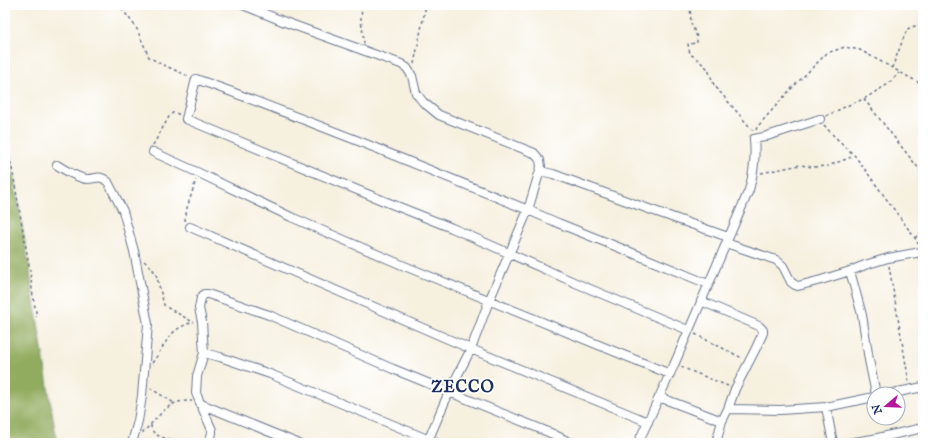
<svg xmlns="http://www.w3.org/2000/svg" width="928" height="448" viewBox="0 0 928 448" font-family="'IM FELL English',serif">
	<rect width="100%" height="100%" fill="#fff"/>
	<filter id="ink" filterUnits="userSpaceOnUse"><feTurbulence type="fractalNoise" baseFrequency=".025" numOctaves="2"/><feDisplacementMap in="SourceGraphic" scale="8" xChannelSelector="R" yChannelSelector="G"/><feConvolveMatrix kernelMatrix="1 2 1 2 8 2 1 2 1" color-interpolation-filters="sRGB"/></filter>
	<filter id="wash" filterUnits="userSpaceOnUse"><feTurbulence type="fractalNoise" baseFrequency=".012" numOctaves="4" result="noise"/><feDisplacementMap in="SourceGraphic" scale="16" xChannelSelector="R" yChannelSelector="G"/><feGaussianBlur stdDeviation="0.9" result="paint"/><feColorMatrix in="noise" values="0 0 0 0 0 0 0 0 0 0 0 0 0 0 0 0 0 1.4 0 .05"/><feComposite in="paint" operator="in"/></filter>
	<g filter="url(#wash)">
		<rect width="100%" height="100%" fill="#f6f0df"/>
		<path fill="#92ac5f" stroke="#566e5e" d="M5 139 12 168 30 271 33 297 37 317 57 443H5Z"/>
	</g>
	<g filter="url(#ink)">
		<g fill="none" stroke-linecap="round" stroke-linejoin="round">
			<defs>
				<path id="minor" d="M243 5 285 22 401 64 407 68 412 76 416 93 423 102 439 115 534 153 540 160 541 167 528 210 489 301 471 349 449 392 427 443
					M153 152 199 173 291 217 402 265 670 374
					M57 165C63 169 80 179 87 179 97 179 99 174 108 182L123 211 134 251 148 324 142 396 138 421 132 443
					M540 171 553 174 632 203 728 237
					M190 227 471 349 648 422
					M726 243 776 260 783 266 791 282 795 285 798 286 821 280 850 271 865 265 888 258 921 252 923 258
					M850 271 862 315 869 360 876 394
					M701 301 759 326 763 330V333L755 350 735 389 728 409 722 421 716 443
					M688 330 578 284 452 228 384 201 186 119 196 79 232 92 356 140 528 210 558 223 635 254 708 284
					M204 353 220 357 270 374 437 443
					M888 394 923 387
					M659 397 722 421
					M201 404 297 443
					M826 407 833 443
					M728 409 780 410 826 407 874 397
					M209 443 212 433V430L198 398 196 393 197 376 204 353 202 322 199 308 201 298 204 294H208L269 315 393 369 553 434 571 443
					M638 443 674 365 749 190C754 172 756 158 754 139L764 137 820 119
					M848 443 873 439 923 428"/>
			</defs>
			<use href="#minor" stroke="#68738b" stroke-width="10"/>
			<path stroke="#68738b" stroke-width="1.5" stroke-dasharray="3 3" stroke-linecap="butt" d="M117 5 122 9 136 27 149 57 159 63 188 76
				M362 5 361 19 364 43
				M690 5 691 23 697 37V43L688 44 690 54 696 58 708 69 714 85 754 132
				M414 64 426 5
				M892 68 907 29 923 23
				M864 99 923 174
				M826 116 853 103 864 99 888 84 899 73
				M824 125 832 134 855 156 915 238 918 244
				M756 130 757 127 790 90 827 53 845 47 860 50 923 85
				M5 139 12 168 30 271 33 297 37 317
				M153 145 170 115 174 112 180 115
				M761 173 800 165 813 167 828 166 854 156
				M185 221 187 208 196 180
				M915 238 923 230
				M144 261 151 267 156 274 164 305 168 308 193 322
				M889 266 909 382
				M695 334 742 358
				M152 363C167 344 167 329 194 322
				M681 367 728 386
				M150 388 174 403
				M151 425C151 438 168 437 177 443
				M142 433C151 425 163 409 173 404 179 401 185 401 192 401"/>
			<use href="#minor" stroke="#fff" stroke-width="8"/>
		</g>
	</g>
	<g text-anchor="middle" stroke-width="3.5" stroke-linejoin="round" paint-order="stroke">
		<g font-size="16" font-weight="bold" letter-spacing="1" fill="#1b2f5e" stroke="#fff">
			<text x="463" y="392">ZECCO</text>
		</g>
	</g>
	<rect width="928" height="448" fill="none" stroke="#fff" stroke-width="20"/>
	<g transform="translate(886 406) rotate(251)"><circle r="19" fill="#ffffff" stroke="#a4acbf"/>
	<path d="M0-3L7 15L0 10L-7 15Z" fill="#b5179e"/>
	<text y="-6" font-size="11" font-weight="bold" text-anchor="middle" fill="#1b2f5e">N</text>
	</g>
</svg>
